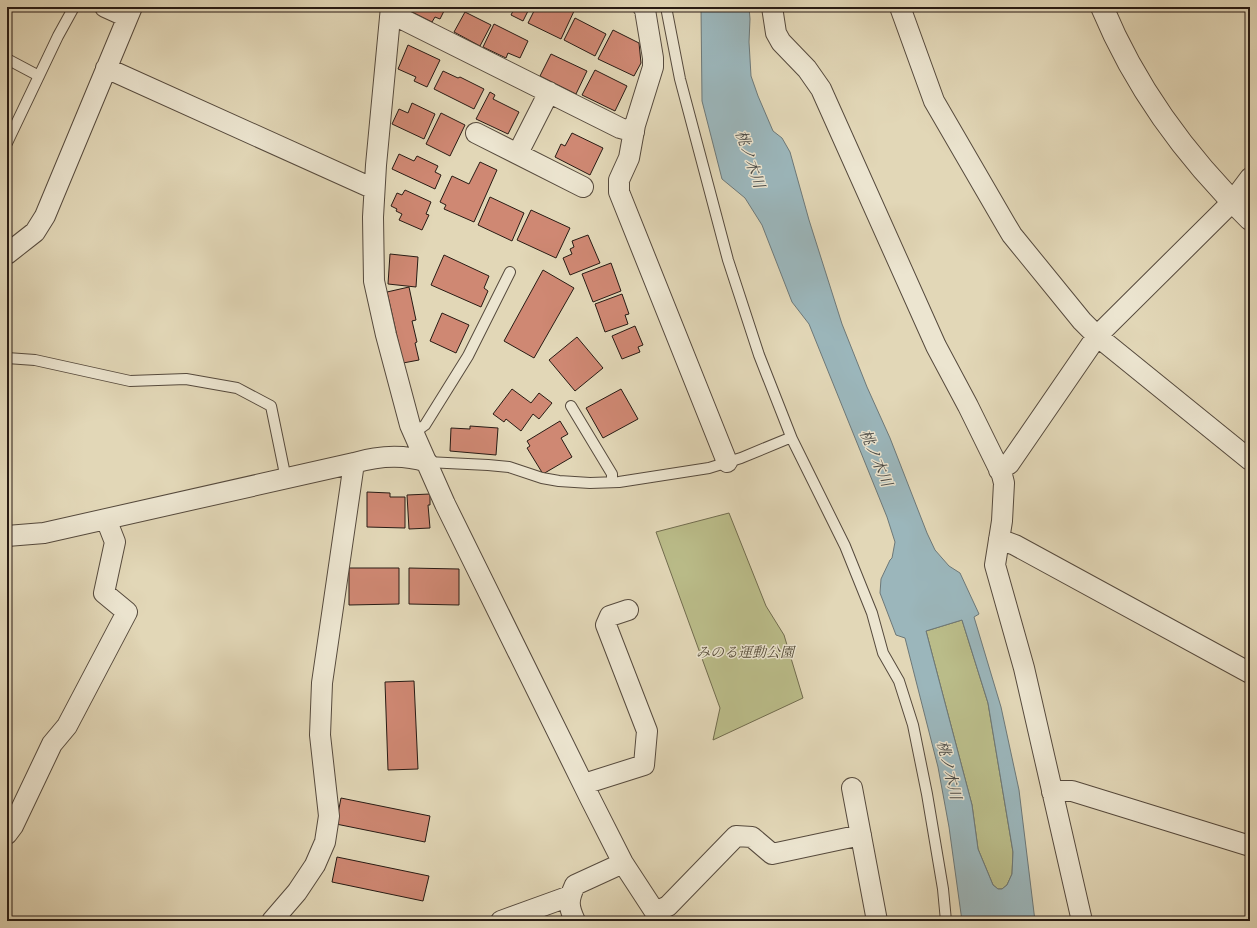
<svg xmlns="http://www.w3.org/2000/svg" width="1257" height="928" viewBox="0 0 1257 928" font-family="'EB Garamond','Noto Serif JP',serif">
	<rect width="100%" height="100%" fill="#e2d7b7"/>
	<filter id="stains"><feTurbulence type="fractalNoise" baseFrequency=".005" numOctaves="4"/><feColorMatrix values="0 0 0 0 .2 0 0 0 0 .09 0 0 0 0 .02 0 0 0 .5 -.17"/></filter>
	<radialGradient id="worn" r=".72"><stop offset=".6" stop-color="#630" stop-opacity="0"/><stop offset="1" stop-color="#630" stop-opacity=".3"/></radialGradient>
	<path fill="#babc89" stroke="#716c4e" d="M729 513 766 606 784 635 803 698 713 740 720 708 656 532Z
		M962 620 988 703 1013 852 1012 874 1007 885 1002 889H998L993 885 978 849 972 805 926 631Z"/>
	<path fill="#9bb6bb" stroke="#6d7878" fill-rule="evenodd" d="M701 7H749L750 19 749 42 751 76 758 96 773 131 782 138 790 152 809 220 842 324 867 387 890 438 927 533 935 550 949 566 960 573 979 614 974 617 1001 707 1019 790 1035 921H962L949 827 938 767 905 638 896 635 880 593 881 579 890 560 892 558 895 542 887 517 809 324 792 302 762 225 745 198 722 179 702 101ZM962 620 988 703 1013 852 1012 874 1007 885 1002 889H998L993 885 978 849 972 805 926 631Z"/>
	<path fill="#cf8873" stroke="#281b14" d="M402 7H446L440 19 435 17 432 22Z
		M504 7H530L523 21 511 15 513 11Z
		M536 7H544L550 10 551 7H572L575 9 561 39 528 23Z
		M465 12 491 25 480 46 454 32Z
		M575 18 606 34 595 56 564 40Z
		M494 24 528 41 520 58 508 53 506 58 483 47Z
		M613 30 639 43 641 63 634 76 598 59Z
		M408 45 440 60 427 87 414 81 416 77 398 69Z
		M551 54 587 71 576 94 540 76Z
		M595 70 627 86 615 111 582 95Z
		M443 71 458 78 460 77 484 89 474 109 434 89Z
		M490 92 495 95 493 99 519 112 508 134 476 119Z
		M412 103 435 114 424 139 392 124 399 109 408 113Z
		M441 113 465 125 450 156 426 144Z
		M572 133 603 148 590 175 555 157 561 144 565 146Z
		M399 154 414 161 417 156 438 166 435 172 441 175 435 189 392 169Z
		M480 162 497 170 474 222 444 209 446 205 440 202 452 176 469 184Z
		M405 190 431 202 426 214 429 215 422 230 399 220 402 214 396 211 397 209 391 206 397 193 402 195Z
		M490 197 524 213 512 241 478 225Z
		M531 210 570 228 556 258 517 240Z
		M588 235 600 263 570 275 563 258 572 254 570 249 574 247 572 241Z
		M390 254 418 257 416 287 388 284Z
		M444 255 489 276 484 288 488 291 481 307 431 285Z
		M611 263 621 291 593 302 582 274Z
		M543 270 574 288 534 358 504 341Z
		M409 287 416 320 412 321 417 342 415 343 419 360 403 363 387 292Z
		M622 294 629 314 625 315 628 324 605 332 595 304Z
		M442 313 469 325 456 353 430 341Z
		M635 326 643 345 638 347 640 352 622 359 612 336Z
		M577 337 603 368 575 391 549 360Z
		M512 389 531 403 539 393 552 403 539 419 533 414 521 431 506 419 504 422 493 414Z
		M621 389 638 419 603 438 586 408Z
		M560 421 568 434 561 438 572 457 543 474 527 448 530 446 527 441Z
		M470 426 498 428 496 455 450 451 451 428 470 429Z
		M367 492 390 493V497H405V528L367 527Z
		M430 494V505H428L430 528 409 529 407 495Z
		M349 568H399V604L349 605Z
		M409 568 459 569V605L409 604Z
		M414 681 418 769 388 770 385 682Z
		M341 798 430 816 425 842 336 824Z
		M337 857 429 876 423 901 332 882Z"/>
	<g fill="none" stroke-linecap="round" stroke-linejoin="round">
		<defs>
			<path id="service" d="M666 7 680 79 728 260 759 355 792 439
				M7 59 39 76
				M7 143 58 36 74 7
				M7 358 35 360 130 381 186 379 237 388 271 406 286 479
				M571 406 612 474V482
				M414 433 425 425 468 356 510 272
				M427 462 488 465 509 467 542 478 559 481 590 483 619 482 709 468 741 458 787 439H792L845 546 872 613 883 653 899 681 913 725 927 794 943 889 946 921"/>
			<path id="minor" d="M105 7 127 17
				M391 7 376 165 373 217 374 281 386 335 410 425 445 504 590 798 623 863 655 912 658 921
				M643 7 645 10 653 58V67L635 125 629 158 619 180V192L727 462
				M772 7 776 33 781 42 807 69 821 89 936 346 968 406 1002 475 1004 483 1002 521 995 565 1024 668 1082 921
				M900 7 934 101 1006 225 1012 235 1082 321 1097 336 1250 460
				M390 17 402 19 620 128 634 132
				M106 68 374 189
				M476 133 583 187
				M518 153 549 92
				M7 254 35 232 45 216 132 7
				M999 470 1009 464 1097 336 1232 202 1250 178
				M7 536 44 533 354 463C378 456 403 454 427 462
				M999 539 1015 545 1250 673
				M584 784 644 765 647 731 606 625 610 616 628 610
				M852 788 877 921
				M1052 792 1061 791H1072L1250 846
				M7 834 13 826 52 744 67 726 127 612 104 593 115 542 106 519
				M655 912 668 906 736 836 752 837 772 854 861 835
				M272 921 297 892 315 865 325 842 329 816 320 735 322 683 354 463
				M501 921 570 896
				M575 921C568 906 568 900 575 885L623 863"/>
			<path id="tertiary" d="M1102 7C1136 89 1187 158 1250 219"/>
		</defs>
		<use href="#service" stroke="#564a3d" stroke-width="12"/>
		<use href="#minor" stroke="#564a3d" stroke-width="22"/>
		<use href="#tertiary" stroke="#564a3d" stroke-width="24"/>
		<use href="#service" stroke="#ece5d0" stroke-width="10"/>
		<use href="#minor" stroke="#ece5d0" stroke-width="20"/>
		<use href="#tertiary" stroke="#ece5d0" stroke-width="22"/>
	</g>
	<g text-anchor="middle" stroke-width="3" stroke-linejoin="round" paint-order="stroke">
		<g font-size="14" font-style="italic" fill="#544b37" stroke="#ece5d0">
			<text x="745" y="657">みのる運動公園</text>
		</g>
		<g font-size="15" font-style="italic" fill="#4a4a46" stroke="#ece5d0">
			<text transform="translate(750 159) rotate(71)" y="5">桃ノ木川</text>
			<text transform="translate(876 458) rotate(67)" y="5">桃ノ木川</text>
			<text transform="translate(949 770) rotate(76)" y="5">桃ノ木川</text>
		</g>
	</g>
	<rect width="1257" height="928" fill="none" stroke="#e2d7b7" stroke-width="24"/>
	<rect x="8" y="8" width="1241" height="912" fill="none" stroke="#281b14" stroke-width="2"/>
	<rect x="12" y="12" width="1233" height="904" fill="none" stroke="#281b14"/>
	<rect width="100%" height="100%" filter="url(#stains)"/>
	<rect width="100%" height="100%" fill="url(#worn)"/>
</svg>
